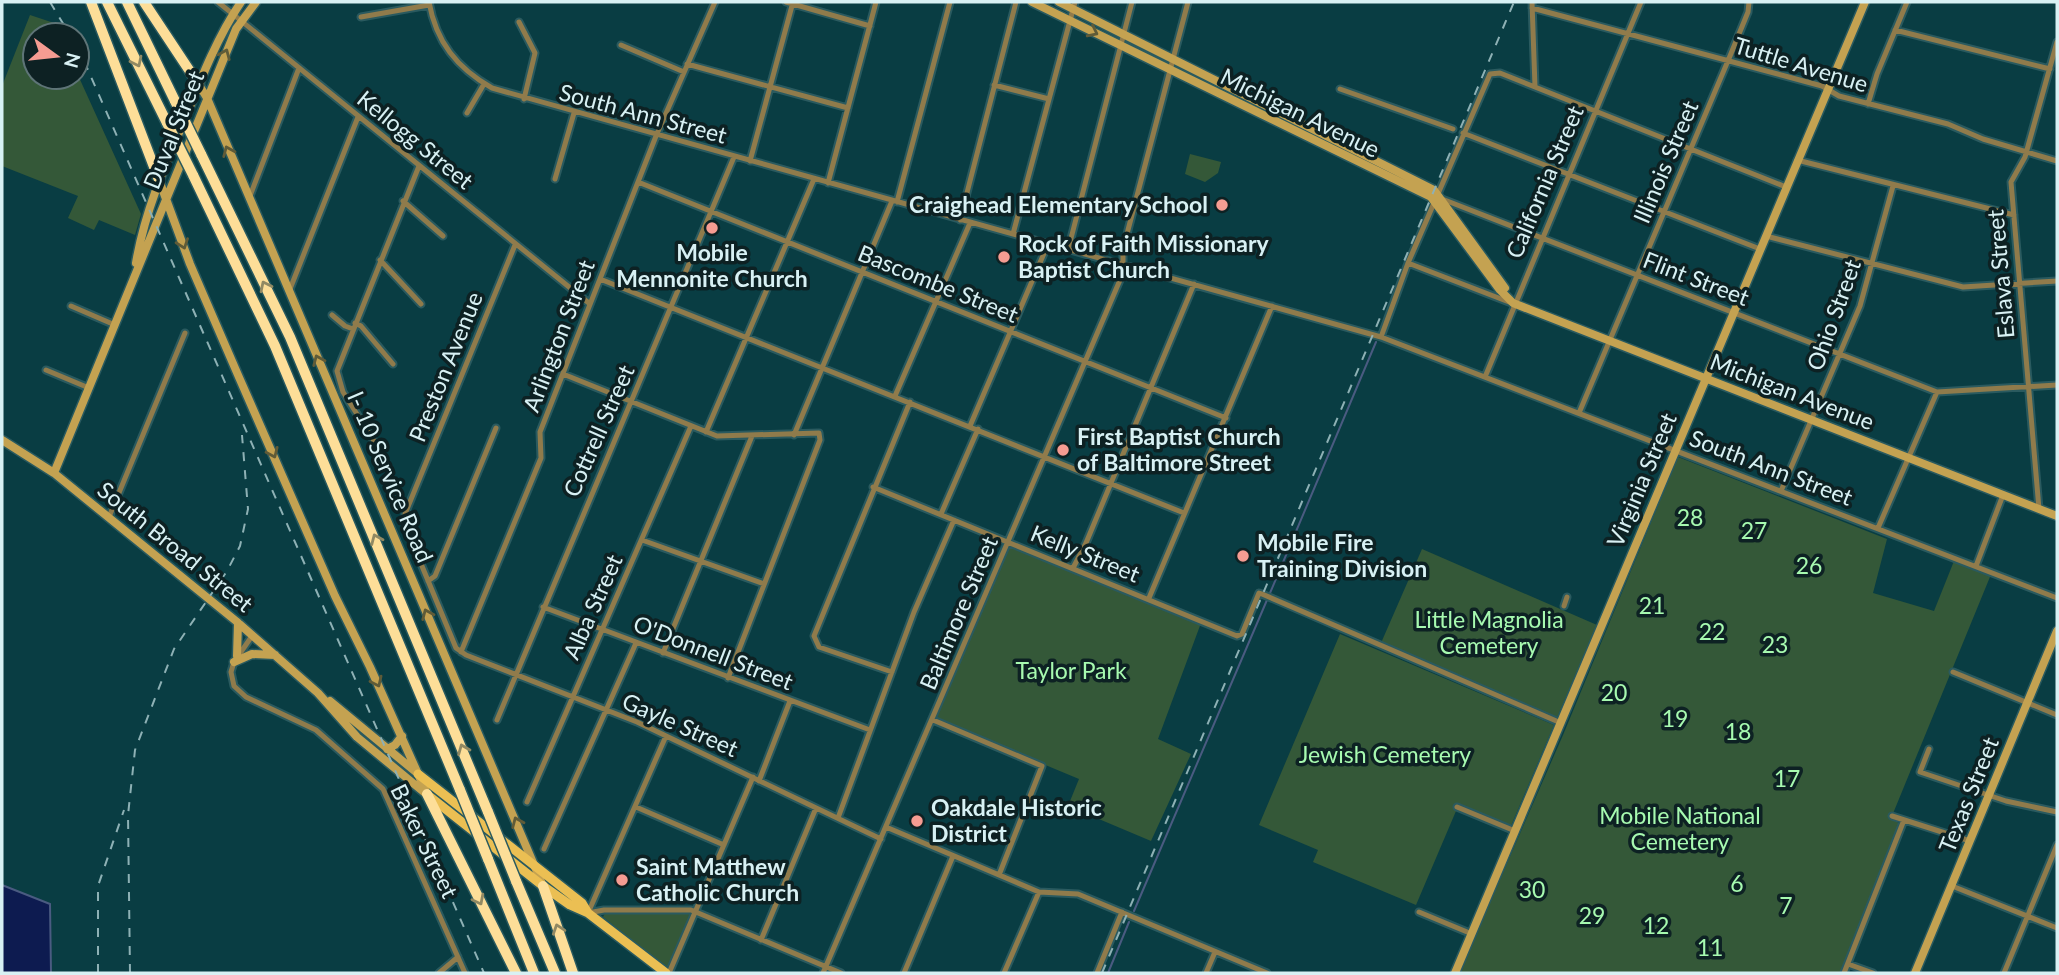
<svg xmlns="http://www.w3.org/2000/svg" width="2059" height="975" viewBox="0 0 2059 975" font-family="Lato,sans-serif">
	<rect width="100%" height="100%" fill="#093d43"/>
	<path fill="#345838" d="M30 15 54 23 59 35H35V77H77V73L141 214 135 235 99 220 94 230 68 218 78 196 2 166V86Z
		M1190 154 1221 162 1218 173 1205 182 1185 174Z
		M1678 457 1887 539 1873 593 1934 611 1954 561 1959 560 1992 572 1892 816 1891 819 1899 823 1840 973H1459L1563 735Z
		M1008 542 1201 623 1158 739 1191 754 1151 841 1068 806 1079 779 935 719Z
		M1422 549 1597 625 1557 718 1381 643Z
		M1340 634 1554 725 1511 826 1459 804 1416 905 1313 862 1318 850 1259 825Z
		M605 913 690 914 691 915 667 969 603 917Z"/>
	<path fill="#0d1b50" stroke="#4a5b81" stroke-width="2" d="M2 885 50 904 51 973H2Z"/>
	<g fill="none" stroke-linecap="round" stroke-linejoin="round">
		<path stroke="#4a5b81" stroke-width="2" d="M1270 593 1376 342
			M1134 911 1267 600
			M1108 973 1129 922"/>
		<defs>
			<path id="street" d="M218 2 590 304
				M429 2C436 42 457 68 492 88L1381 337 2057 598
				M786 2 870 26
				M1532 2 1535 87
				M1532 8 1822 86 1839 96 1948 124 1983 139 2057 161
				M361 17 429 5
				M519 22 535 53 524 99
				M1895 30 2050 69
				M621 45 684 72
				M687 64 848 108
				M994 85 1049 99
				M1340 89 1453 129
				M1868 104 1877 74 1907 2
				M467 113 484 84
				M1463 133 1760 249
				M1797 160 2014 215
				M750 161 793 2
				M555 179 574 113
				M638 182 1226 418
				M828 183 876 2
				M250 196 299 68
				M1442 199 1937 392 2057 385
				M403 201 443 236
				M897 202 950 2
				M960 220 1016 2
				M1013 234 1075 2
				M1766 236 1963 287 2057 281
				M515 245 405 514 407 530 456 648 466 655 637 722 881 839
				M1068 250 1132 2
				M380 260 421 304
				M1408 263 1509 302
				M600 279 1184 513
				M290 289 358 117
				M71 306 115 325
				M332 315 345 326 353 329
				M355 323 361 326 393 364
				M1381 337 1408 263 1490 74 1500 73 1786 187
				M46 370 89 388
				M563 374 717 436 819 433 820 440 728 678
				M1485 377 1641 2
				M895 396 970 223
				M1579 413 1730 56 1748 12 1749 2
				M970 426 1048 244
				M706 432 814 179
				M794 435 892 201
				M374 441 343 392 337 371 419 166
				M873 487 1237 636 1242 634 1259 593 1262 594 1561 723
				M1781 491 1860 306 1893 186
				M2039 509 2011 182 2025 157 2057 42
				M941 514 978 429
				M109 517 185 333
				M1878 528 1937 392
				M642 540 764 584
				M1976 566 2003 495
				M1073 568 1086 543 1194 284
				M428 581 435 576 496 428
				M1149 598 1272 306
				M1564 606 1567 597
				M543 607 870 730
				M252 636 234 662 231 672 234 686 246 697 316 730 383 789 465 973
				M461 652 541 458 540 432 656 136 715 2
				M663 653 752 436
				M892 672 819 647 814 636 910 402
				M1953 672 2057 715
				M497 720 734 157
				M933 720 1042 766 999 875
				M1929 749 1920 772 2006 801 2057 812
				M759 781 790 701
				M527 802 691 426
				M636 807 724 845
				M1457 807 1515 831
				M1892 816 1970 841
				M838 818 914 612 954 520
				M886 827 1039 892 1078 894 1267 973
				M544 849 636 643
				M1952 886 2057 928
				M1419 912 1472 934
				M588 913 604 910H691L841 973
				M588 913 666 736
				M761 940 816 808
				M1848 964 1873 973
				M439 973 458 957
				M669 973 753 777
				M823 973 1123 273V254L1128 230 1188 2
				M904 973 953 856
				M1004 973 1039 892
				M1097 973 1122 912
				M1206 973 1215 952
				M1844 973 1904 820
				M2004 973 2057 845"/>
			<path id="secondary" d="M1032 2 1431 197 1500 290 1513 303 2057 516
				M1059 2 1434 190 1505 288
				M199 85 207 98 543 886
				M159 180 190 264 238 375 335 596 370 667 427 794
				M136 263C145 210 166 163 187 114 202 76 218 36 241 2
				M2 440 54 473 236 621 318 693 357 737 425 793
				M54 473 236 29 256 2
				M237 656 238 623
				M234 662 252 654 275 655
				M330 701 417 773
				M387 749 395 745 402 736
				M1455 973 1865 2
				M1915 973 2057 631"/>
			<path id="primary" d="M418 774 582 903 588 913
				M429 796 543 886 570 905 588 913 666 973"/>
			<path id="highway" d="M91 2 159 180
				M107 2 167 123
				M127 2 175 101
				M144 2 199 85
				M201 154 290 337 488 812
				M193 175 275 346 460 790
				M427 794 516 973
				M488 859 534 973
				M516 881 555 973
				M543 886 573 973"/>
		</defs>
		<use href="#street" stroke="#2a5a5f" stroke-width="9"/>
		<use href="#secondary" stroke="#2a5a5f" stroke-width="11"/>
		<use href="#primary" stroke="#2a5a5f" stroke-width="12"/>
		<use href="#highway" stroke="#2a5a5f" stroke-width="13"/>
		<use href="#street" stroke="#907b4b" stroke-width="5"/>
		<use href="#secondary" stroke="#c4a251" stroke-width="8"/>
		<use href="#primary" stroke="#ebbf53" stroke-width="9"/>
		<use href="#highway" stroke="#fdde98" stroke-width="10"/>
		<path stroke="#8eb1b5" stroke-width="2" stroke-dasharray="9 9" stroke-linecap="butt" d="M50 2 70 35
			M77 45 484 973
			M98 973V886L124 810
			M130 973 128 815 135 750 174 649 227 571 240 546 248 509 242 435
			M1102 973 1514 2"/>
		<defs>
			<path id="highway-bridge" d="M175 101 201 154
				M167 123 193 175
				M460 790 488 859
				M488 812 516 881"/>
		</defs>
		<use href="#highway-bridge" stroke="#2a5a5f" stroke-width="13" stroke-linecap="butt"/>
		<use href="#highway-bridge" stroke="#fdde98" stroke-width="10"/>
	</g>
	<defs><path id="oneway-chevron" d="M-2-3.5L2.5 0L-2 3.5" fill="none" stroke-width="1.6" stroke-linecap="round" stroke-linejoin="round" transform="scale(1.75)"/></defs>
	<g stroke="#5f5b38">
		<use href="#oneway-chevron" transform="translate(1093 32) rotate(26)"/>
		<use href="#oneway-chevron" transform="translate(225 54) rotate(-67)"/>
		<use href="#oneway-chevron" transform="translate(228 151) rotate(-113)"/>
		<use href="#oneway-chevron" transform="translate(183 244) rotate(70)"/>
		<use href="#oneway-chevron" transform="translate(318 360) rotate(-113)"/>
		<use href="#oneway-chevron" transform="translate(273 453) rotate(66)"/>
		<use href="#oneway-chevron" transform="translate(427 614) rotate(-113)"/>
		<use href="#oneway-chevron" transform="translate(377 682) rotate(65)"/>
		<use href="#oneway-chevron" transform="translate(517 822) rotate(-113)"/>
	</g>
	<g stroke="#918963">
		<use href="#oneway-chevron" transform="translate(137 62) rotate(64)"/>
		<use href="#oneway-chevron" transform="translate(265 286) rotate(-116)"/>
		<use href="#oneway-chevron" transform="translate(376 539) rotate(-113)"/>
		<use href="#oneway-chevron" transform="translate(463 749) rotate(-112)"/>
		<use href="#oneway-chevron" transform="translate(479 900) rotate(63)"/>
		<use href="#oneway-chevron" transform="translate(558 929) rotate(-108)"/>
	</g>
	<g fill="#f59c92" stroke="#0d2123" stroke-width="2.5">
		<circle cx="1222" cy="205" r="7"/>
		<circle cx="712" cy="228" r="7"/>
		<circle cx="1004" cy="257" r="7"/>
		<circle cx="1063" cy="450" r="7"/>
		<circle cx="1243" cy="556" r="7"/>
		<circle cx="917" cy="821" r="7"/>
		<circle cx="622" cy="880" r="7"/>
	</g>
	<g text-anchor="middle" stroke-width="7" stroke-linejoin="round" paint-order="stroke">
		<g font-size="23" fill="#d8f1f4" stroke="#0d2123">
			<text transform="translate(1801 65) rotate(17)" y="8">Tuttle Avenue</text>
			<text transform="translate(1300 113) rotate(26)" y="8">Michigan Avenue</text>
			<text transform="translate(643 114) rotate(15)" y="8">South Ann Street</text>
			<text transform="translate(174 130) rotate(-68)" y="8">Duval Street</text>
			<text transform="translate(415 140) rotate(39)" y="8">Kellogg Street</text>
			<text transform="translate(1666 162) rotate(-67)" y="8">Illinois Street</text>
			<text transform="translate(1545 182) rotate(-67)" y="8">California Street</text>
			<text transform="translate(2001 274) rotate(-95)" y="8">Eslava Street</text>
			<text transform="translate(1696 279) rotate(21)" y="8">Flint Street</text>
			<text transform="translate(938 284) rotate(22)" y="8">Bascombe Street</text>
			<text transform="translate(1834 315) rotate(-70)" y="8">Ohio Street</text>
			<text transform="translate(559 336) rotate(-69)" y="8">Arlington Street</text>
			<text transform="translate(446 367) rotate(-68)" y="8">Preston Avenue</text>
			<text transform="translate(1792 392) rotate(21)" y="8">Michigan Avenue</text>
			<text transform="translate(599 431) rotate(-66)" y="8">Cottrell Street</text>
			<text transform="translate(1771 468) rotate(21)" y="8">South Ann Street</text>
			<text transform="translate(390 477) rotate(67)" y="8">I- 10 Service Road</text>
			<text transform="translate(1642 480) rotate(-67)" y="8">Virginia Street</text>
			<text transform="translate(175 547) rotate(39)" y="8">South Broad Street</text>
			<text transform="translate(1085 554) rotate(22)" y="8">Kelly Street</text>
			<text transform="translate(593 607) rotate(-66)" y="8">Alba Street</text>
			<text transform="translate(959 613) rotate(-67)" y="8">Baltimore Street</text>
			<text transform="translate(713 653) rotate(21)" y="8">O'Donnell Street</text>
			<text transform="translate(680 725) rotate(24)" y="8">Gayle Street</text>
			<text transform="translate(1969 795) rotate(-68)" y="8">Texas Street</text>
			<text transform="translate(424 841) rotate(64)" y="8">Baker Street</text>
		</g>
		<g font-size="23" font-weight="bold" fill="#d8f1f4" stroke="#0d2123" text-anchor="start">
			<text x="1208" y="213" text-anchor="end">Craighead Elementary School</text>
			<text x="1018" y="252">Rock of Faith Missionary<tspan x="1018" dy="26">Baptist Church</tspan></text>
			<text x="712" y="261" text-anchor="middle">Mobile<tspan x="712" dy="26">Mennonite Church</tspan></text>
			<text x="1077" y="445">First Baptist Church<tspan x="1077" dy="26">of Baltimore Street</tspan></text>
			<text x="1257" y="551">Mobile Fire<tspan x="1257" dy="26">Training Division</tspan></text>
			<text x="931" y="816">Oakdale Historic<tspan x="931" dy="26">District</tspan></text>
			<text x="636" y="875">Saint Matthew<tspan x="636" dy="26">Catholic Church</tspan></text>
		</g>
		<g font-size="23" fill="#a7fab0" stroke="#0d2123">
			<text x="1690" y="526">28</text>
			<text x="1754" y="539">27</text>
			<text x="1809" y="574">26</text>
			<text x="1652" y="614">21</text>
			<text x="1489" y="628">Little Magnolia<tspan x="1489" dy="26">Cemetery</tspan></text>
			<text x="1712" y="640">22</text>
			<text x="1775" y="653">23</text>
			<text x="1071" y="679">Taylor Park</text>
			<text x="1614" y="701">20</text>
			<text x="1675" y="727">19</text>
			<text x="1738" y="740">18</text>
			<text x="1385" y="763">Jewish Cemetery</text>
			<text x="1787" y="787">17</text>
			<text x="1680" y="824">Mobile National<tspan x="1680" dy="26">Cemetery</tspan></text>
			<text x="1737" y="892">6</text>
			<text x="1532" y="898">30</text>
			<text x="1786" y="914">7</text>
			<text x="1592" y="924">29</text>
			<text x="1656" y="934">12</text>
			<text x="1710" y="956">11</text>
		</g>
	</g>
	<rect width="2059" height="975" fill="none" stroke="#d8f1f4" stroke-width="7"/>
	<g transform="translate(56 56) rotate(105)"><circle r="33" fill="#0d2123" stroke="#5e7477" stroke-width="2"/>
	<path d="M0-5L12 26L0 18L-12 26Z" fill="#f59c92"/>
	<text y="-10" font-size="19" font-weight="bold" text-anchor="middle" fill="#d8f1f4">N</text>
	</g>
</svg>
